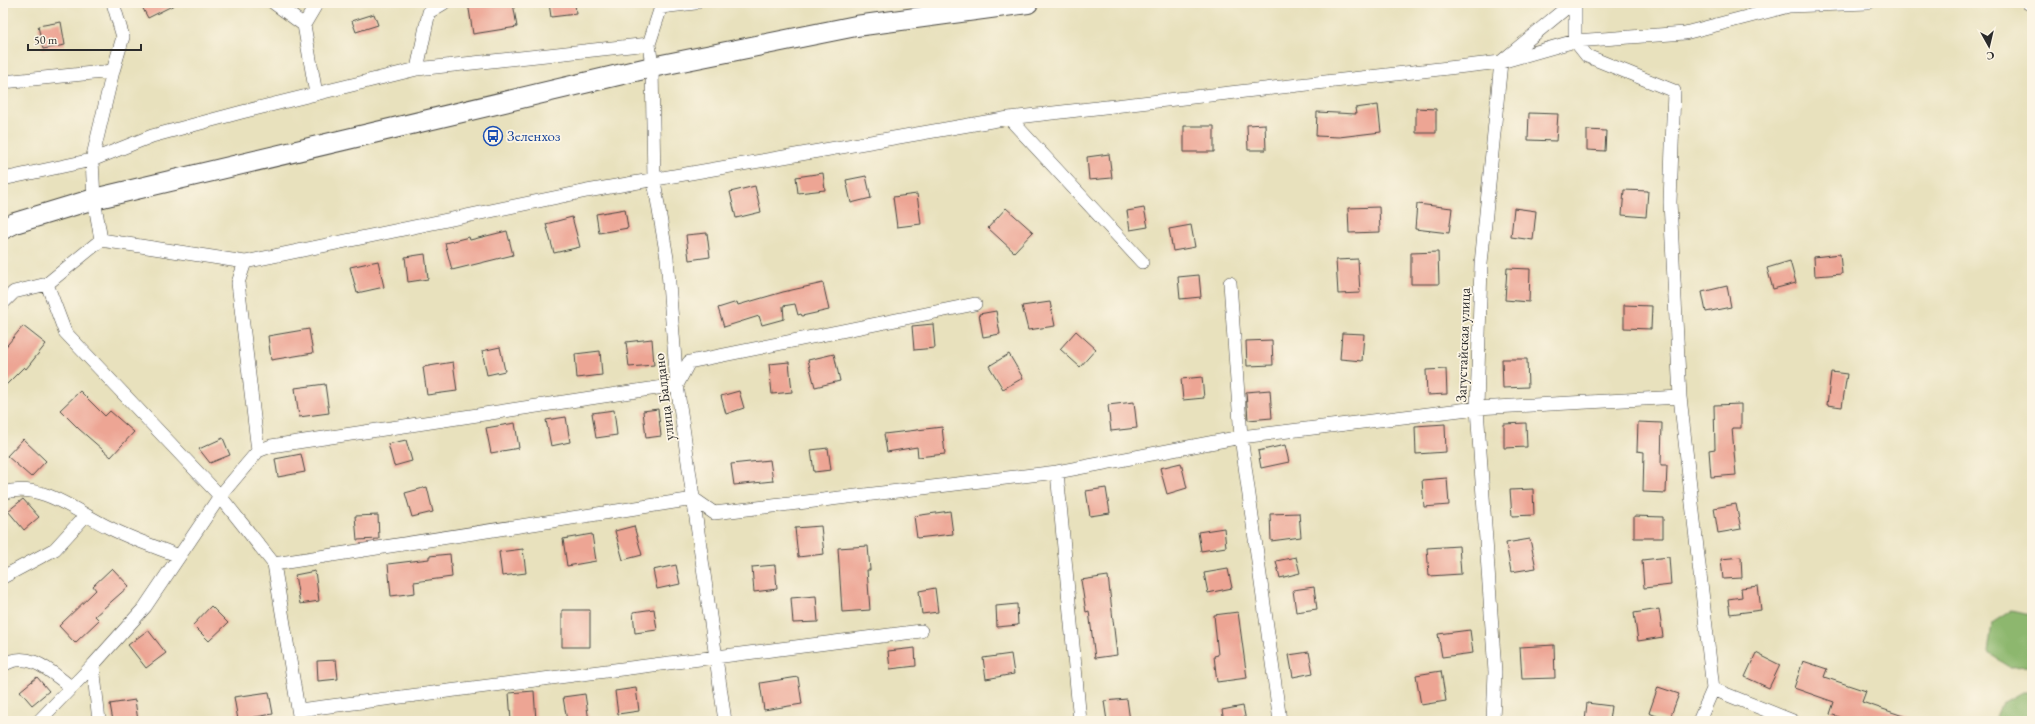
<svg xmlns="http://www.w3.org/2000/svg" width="2035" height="724" viewBox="0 0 2035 724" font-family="'EB Garamond',serif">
	<rect width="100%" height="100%" fill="#fcf5e5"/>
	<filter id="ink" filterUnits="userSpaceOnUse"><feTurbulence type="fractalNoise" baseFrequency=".025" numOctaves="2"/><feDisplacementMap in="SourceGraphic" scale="8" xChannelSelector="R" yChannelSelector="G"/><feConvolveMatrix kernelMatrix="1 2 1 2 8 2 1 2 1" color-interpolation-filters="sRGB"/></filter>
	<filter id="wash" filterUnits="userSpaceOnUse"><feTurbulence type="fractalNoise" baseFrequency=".012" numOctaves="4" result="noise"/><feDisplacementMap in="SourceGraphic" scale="16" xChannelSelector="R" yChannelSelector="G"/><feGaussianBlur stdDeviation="0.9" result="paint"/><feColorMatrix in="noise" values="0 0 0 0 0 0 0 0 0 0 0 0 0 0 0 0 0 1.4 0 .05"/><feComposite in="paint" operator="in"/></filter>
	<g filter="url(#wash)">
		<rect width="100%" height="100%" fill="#e8e1bd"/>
		<path fill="#8db76e" stroke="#5c714c" d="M2012 610 2030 614 2032 617V666L2010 667 1988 653 1992 623Z
			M2022 692H2032V721H1994L2002 703Z"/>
		<g id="blocks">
			<path fill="#eda594" d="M140 3H178L148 18Z
				M468 3H513L517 27 473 34Z
				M549 3H575L576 14 551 17Z
				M374 14 378 25 356 32 352 21Z
				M61 22 65 45 43 49 38 26Z
				M1378 105 1381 132 1339 137 1316 136 1317 112 1356 114 1355 108Z
				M1416 108 1436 109V133H1416Z
				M1529 113 1558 114 1556 141 1528 140Z
				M1265 124 1266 150H1248L1247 125Z
				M1184 126H1214V152H1184Z
				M1587 130 1606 131 1605 151 1587 150Z
				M1109 154 1112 178 1089 180 1087 157Z
				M823 173 825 190 798 193 796 177Z
				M866 176 871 198 851 203 846 180Z
				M755 186 761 212 736 218 730 192Z
				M1624 190 1648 191 1646 217 1622 215Z
				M917 194 921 224 897 227 893 197Z
				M1417 204 1452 208 1449 233 1415 229Z
				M1379 207 1380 232 1349 233 1348 208Z
				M1006 208 1033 232 1014 252 988 228Z
				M1144 208 1148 227 1130 230 1127 211Z
				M1514 208 1536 211 1533 240 1511 237Z
				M625 209 628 228 599 233 596 214Z
				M572 217 580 247 554 253 546 224Z
				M1191 225 1195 247 1173 251 1169 229Z
				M507 231 513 255 452 270 445 243 469 237 470 240Z
				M707 233 710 257 689 260 686 235Z
				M1438 252 1439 284H1411V253Z
				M425 254 428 279 408 282 405 257Z
				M1840 254 1842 274 1815 276 1814 257Z
				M1358 259 1360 293 1338 294 1336 260Z
				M378 261 384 287 357 293 350 267Z
				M1790 261 1796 283 1773 289 1767 268Z
				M1507 268 1530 269 1529 302 1505 300Z
				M1199 275 1201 297 1180 299 1178 277Z
				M823 283 829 310 802 316 801 314 798 315 795 304 783 306 784 319 762 325 759 316 724 327 718 308 737 302 738 305 783 292Z
				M1727 286 1731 307 1706 312 1702 292Z
				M1050 302 1055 326 1028 330 1022 306Z
				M1624 305 1652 306 1651 329 1624 328Z
				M996 311 1000 334 983 337 979 314Z
				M933 324 935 348 914 350 912 326Z
				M23 326 46 344 26 369 24 367 3 388V350Z
				M309 329 313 353 271 360 268 336Z
				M1076 331 1096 349 1080 367 1060 349Z
				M1342 333 1364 334 1362 361 1340 359Z
				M652 339 654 365 629 367 626 342Z
				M1272 340 1273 365 1247 366 1246 341Z
				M500 347 505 371 487 375 482 351Z
				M600 351 602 375 577 378 575 354Z
				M834 354 840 381 815 387 808 360Z
				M1009 354 1023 378 1003 389 989 366Z
				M1502 359H1527L1528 387 1503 388Z
				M453 362 457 391 427 395 423 367Z
				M789 362 792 392 772 394 769 364Z
				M1446 369 1447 394 1427 395 1426 370Z
				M1831 372 1847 374 1842 407 1827 405Z
				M1202 377 1204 398 1183 400 1181 379Z
				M325 384 329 413 299 417 295 388Z
				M1270 390 1272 418 1248 420 1246 392Z
				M80 391 105 416 110 411 134 432 111 457 79 429 60 410Z
				M739 391 744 408 726 414 721 396Z
				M1134 402 1137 428 1111 431 1108 405Z
				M1741 404V428H1732L1736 475 1711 477 1709 450 1715 449 1714 405Z
				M658 409 661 436 646 438 643 411Z
				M614 410 617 435 596 438 592 413Z
				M566 417 570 442 551 446 546 420Z
				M1638 422 1662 423 1661 465H1667L1666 493 1643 492 1644 452 1637 451Z
				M515 423 519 448 491 453 486 428Z
				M1526 423 1527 447 1504 448V424Z
				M1445 424 1446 452 1416 454 1415 426Z
				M942 427 945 454 918 457 917 447 887 452 884 434Z
				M223 438 230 455 210 463 199 449Z
				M23 439 46 461 31 477 7 456Z
				M406 440 412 461 394 466 388 444Z
				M1285 445 1289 462 1261 468 1258 451Z
				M828 448 831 470 814 472 811 450Z
				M301 454 305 472 278 477 275 459Z
				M770 460 773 481 734 485 731 464Z
				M1181 463 1187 488 1167 494 1160 468Z
				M1447 478 1449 505 1424 507 1422 480Z
				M427 487 433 512 412 517 405 493Z
				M1106 488 1110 513 1090 516 1086 491Z
				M1533 489 1534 515 1512 516 1510 490Z
				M23 499 39 517 24 530 8 511Z
				M1736 504 1741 529 1718 533 1714 508Z
				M950 511 953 534 917 538 914 516Z
				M1299 513 1301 537 1271 541 1270 514Z
				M378 515 379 539 357 540 355 516Z
				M1634 516 1663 517V538H1634Z
				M634 526 642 555 623 560 615 531Z
				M821 526 824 554 798 557 795 528Z
				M1224 528 1226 547 1201 551 1198 532Z
				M592 534 596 561 567 566 563 539Z
				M1530 539 1536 568 1511 572 1506 543Z
				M868 546 870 570H867L870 610 842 612 838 548Z
				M1459 546 1461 574 1429 576 1427 548Z
				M523 549 526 573 502 576 499 552Z
				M450 554 452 577 414 582 415 593 391 596 388 564 429 559V556Z
				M1296 557 1300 573 1280 578 1276 561Z
				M1669 557 1671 585 1644 588 1642 560Z
				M1741 557 1742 578 1723 579 1721 559Z
				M676 565 680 584 657 589 653 570Z
				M775 565 777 589 754 592 752 567Z
				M112 568 129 586 95 616 99 620 75 643 59 626 96 590 93 586Z
				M1228 569 1232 588 1208 593 1204 573Z
				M315 571 319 601 300 604 295 575Z
				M1108 576 1117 655 1095 658 1089 611 1086 612 1081 580Z
				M1758 586 1761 610 1730 614 1728 599 1742 597 1741 588Z
				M1314 587 1317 609 1296 612 1293 590Z
				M935 588 938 612 922 614 919 591Z
				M816 596 818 622 793 623 791 598Z
				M1017 604 1018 625 997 627 996 606Z
				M211 606 228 623 209 641 193 625Z
				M654 609 657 630 635 633 633 612Z
				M1659 609 1663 637 1638 641 1634 613Z
				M562 610H590V647H562Z
				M1238 612 1247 678 1217 682 1214 656 1218 655 1214 615Z
				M148 630 166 653 146 668 128 645Z
				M1470 630 1473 653 1442 657 1438 634Z
				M1554 645 1555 678 1522 679 1520 647Z
				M915 648 916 666 890 669 888 651Z
				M1309 652 1313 673 1293 677 1289 655Z
				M1756 653 1780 665 1769 688 1745 677Z
				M1011 654 1014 674 986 679 983 658Z
				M336 660 338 679 318 681 317 661Z
				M1803 661 1827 669 1824 677 1866 691 1862 702 1912 719 1911 721H1851L1830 714 1834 702 1794 688Z
				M1441 671 1446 701 1421 705 1416 675Z
				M37 677 49 691 32 705 20 691Z
				M798 677 802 704 764 710 760 683Z
				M1658 687 1679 694 1669 721 1649 713Z
				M636 688 639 711 618 714 615 691Z
				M534 691 536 721H511L509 693Z
				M269 692 273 714 238 720 234 697Z
				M585 694 589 721H567L563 697Z
				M1127 699 1130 721H1107L1104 701Z
				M135 700 138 721H113L110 704Z
				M1587 703 1611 706 1609 721H1585Z
				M1243 706 1246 721H1224L1222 710Z"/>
		</g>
	</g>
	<g filter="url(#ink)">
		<use href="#blocks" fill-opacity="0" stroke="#474641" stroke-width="1"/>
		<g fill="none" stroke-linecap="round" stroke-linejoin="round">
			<defs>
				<path id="street" d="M274 3 304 25
					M444 3 429 12 417 69 242 112 152 136 92 160 94 199 101 240 47 284 65 332 220 496 274 564 694 499 714 513 1057 472 1241 437 1477 408 1680 397 1713 689 1699 721
					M1575 3V41L1587 56 1674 91 1670 202 1680 397
					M2028 3 2032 5
					M661 7 695 3
					M649 44 661 7 660 3
					M417 69 649 44 652 67 654 181 667 258 677 385 725 721
					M113 71 123 37 113 3
					M3 82 113 71 92 160 3 179
					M316 94 304 25 317 3
					M1009 118 1142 262
					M101 240 245 262
					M1230 283 1241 437 1280 721
					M3 303 14 292 47 284
					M258 451 238 283 245 262 587 191 1009 118 1501 62 1575 41 1685 33 1789 6 1868 3
					M1057 472 1080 721
					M3 493C41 481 75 511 108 527 131 539 156 547 179 556
					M274 564 300 721
					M3 577 55 549 86 515
					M3 665C29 649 51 672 71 687
					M93 665 99 721
					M1713 689 1793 721
					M299 710 921 631
					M39 721 93 665 145 607 220 496 258 451 271 446 677 385 689 362 975 304
					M1493 721 1495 672 1477 408 1481 264 1501 62 1572 3"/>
				<path id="primary" d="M3 229 15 223 94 199 652 67 856 26 1028 3"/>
			</defs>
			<use href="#street" stroke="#474641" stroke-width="14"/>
			<use href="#primary" stroke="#474641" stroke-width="22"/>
			<use href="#street" stroke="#fff" stroke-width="13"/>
			<use href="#primary" stroke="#fff" stroke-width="20"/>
		</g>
	</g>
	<defs>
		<symbol id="bus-ring" viewBox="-11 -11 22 22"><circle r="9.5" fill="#fcf5e5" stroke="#1a4fb4" stroke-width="1.5"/><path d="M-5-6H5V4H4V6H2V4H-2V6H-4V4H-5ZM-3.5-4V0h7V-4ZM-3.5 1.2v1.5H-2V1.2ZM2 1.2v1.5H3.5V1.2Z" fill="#1a4fb4"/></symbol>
	</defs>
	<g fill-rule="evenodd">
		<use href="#bus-ring" x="482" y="125" width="22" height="22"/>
	</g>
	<g text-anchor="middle" stroke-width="3.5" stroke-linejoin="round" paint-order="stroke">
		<g font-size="15" fill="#164399" stroke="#fcf5e5" text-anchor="start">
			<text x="507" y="141">Зеленхоз</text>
		</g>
		<g font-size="15" fill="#2b2b2b" stroke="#fcf5e5">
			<text transform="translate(1463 345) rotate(-88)" y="5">Загустайская улица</text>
			<text transform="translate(664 397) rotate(-97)" y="5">улица Балдано</text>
		</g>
	</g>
	<rect width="2035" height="724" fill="none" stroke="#fcf5e5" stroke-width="16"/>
	<g transform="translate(1989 46) rotate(172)" stroke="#fcf5e5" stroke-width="3" paint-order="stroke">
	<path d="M0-3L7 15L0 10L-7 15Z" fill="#2b2b2b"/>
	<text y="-6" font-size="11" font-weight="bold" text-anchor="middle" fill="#2b2b2b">С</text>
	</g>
	<path d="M28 44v6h113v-6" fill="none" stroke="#2b2b2b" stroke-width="2"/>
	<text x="34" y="44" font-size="12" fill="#2b2b2b" stroke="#fcf5e5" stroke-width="3" paint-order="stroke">50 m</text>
</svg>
